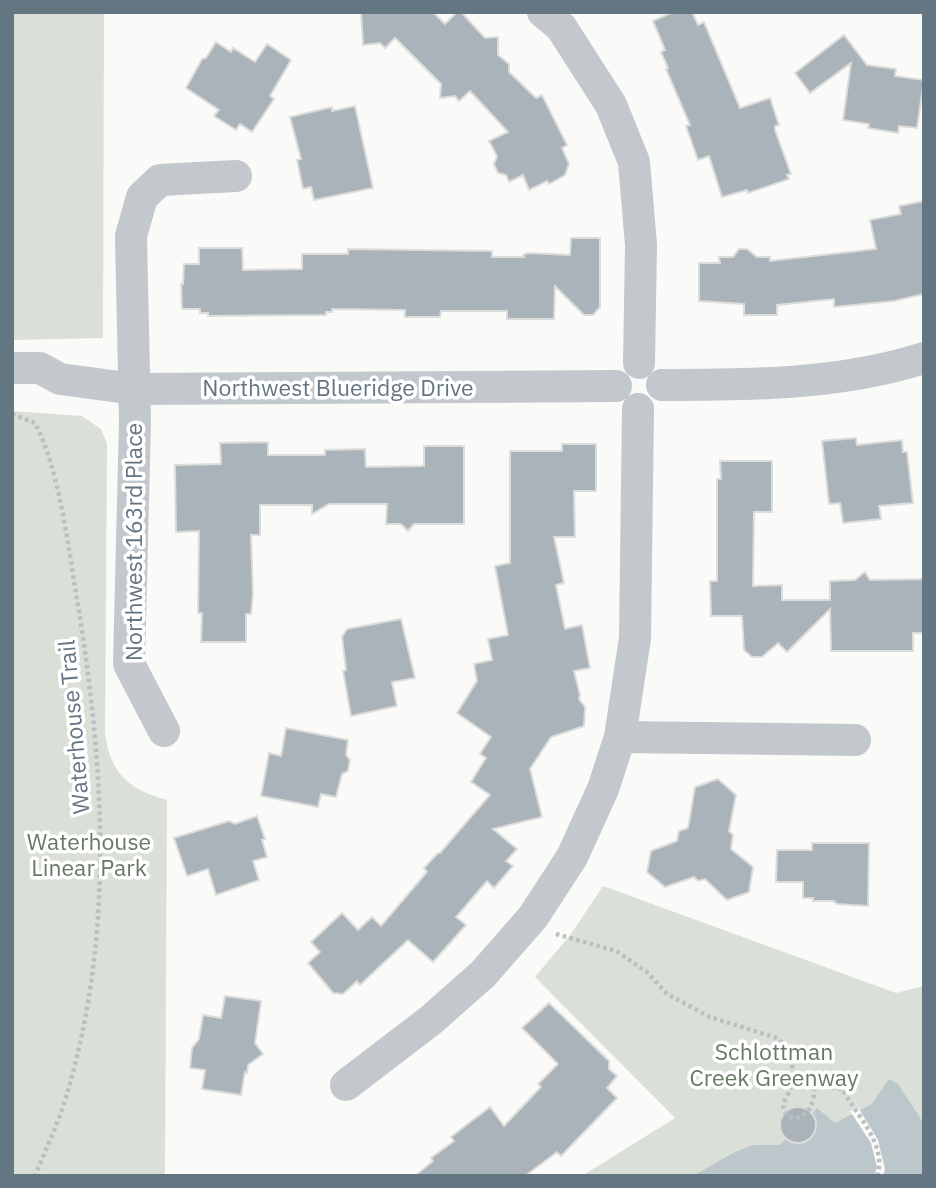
<svg xmlns="http://www.w3.org/2000/svg" width="936" height="1188" viewBox="0 0 936 1188" font-family="'IBM Plex Sans',sans-serif">
	<rect width="100%" height="100%" fill="#fafaf8"/>
	<path fill="#dadfd7" d="M12 12H104L103 338 12 340Z
		M12 411 82 416 101 429 107 444 105 733C110 773 129 790 167 800L165 1176H12Z
		M603 886 896 993 924 986V1176H582L675 1118 535 977 571 934Z"/>
	<path fill="#bbc7cb" d="M889 1079 898 1084 924 1124V1176H693L735 1152 753 1145H780L817 1108 835 1123 872 1104Z"/>
	<path fill="#fafaf8" d="M858 1107 878 1140 885 1169 883 1176H874L877 1167 871 1143 850 1111Z"/>
	<path fill="#aab3b9" stroke="#dcdcda" stroke-width="2" d="M361 12H433L445 24 457 12H461L485 38 498 37V55L509 64V72L536 98 542 95 567 145 562 148 569 164 565 175 549 184 547 181 529 190 523 175 509 182 506 175 498 173 494 164 497 156 489 141 508 132 470 91 459 101 455 96 440 98 441 84 395 38 385 48 380 43 363 45Z
		M673 12H692L698 25 704 22 740 108 770 98 779 125 775 126V130L791 174 787 175 789 179 748 193 747 190 722 197 709 156 698 160 686 126 690 125 666 69 668 68 661 52 665 50 653 21Z
		M844 35 867 65 896 69 895 76 924 80 917 128 899 126 898 133 868 128 869 124 843 120 851 63 810 93 795 73Z
		M216 42 231 52 233 48 255 62 267 44 291 60 270 96 274 99 252 132 240 124 236 130 214 116 219 110 186 88 202 59 206 58Z
		M355 106 373 188 314 200 311 187 303 189 297 160 301 159 290 117 332 107V111Z
		M924 201V294L894 301 834 307V299L777 305V315H744V304L699 301V263H720L719 257H733L739 249H747L757 257H770V261L876 249 870 220 901 214 899 206Z
		M571 238H600V307L593 315H584L555 286 554 319H507V311H441L440 317H405V310L332 309V312H326V315L208 316V313H200V309H182L181 284H183L184 264H199V248H242L243 270 302 269V254H348V249L492 251V257H524L523 255 528 253 570 255Z
		M856 438 857 445 902 440 903 452H907L913 503 879 506 881 519 843 523 840 503 829 504 822 441Z
		M268 442V455H325V450L365 449 366 467 424 466V446H464V524H414L408 531 401 524H386L387 504H329L312 514V505H260V535H251L253 594 251 614H246V642H201L202 613H198L199 531 176 532 175 465 221 464 220 443Z
		M562 444H596V491H574L575 537H554L564 583 556 585 565 629 582 625 590 668 574 671 580 695 579 699 585 707 584 726 551 737 530 769 542 817 493 829 517 849 506 861 513 866 494 888 487 881 456 917 466 925 433 962 408 940 360 985 357 981 343 994 333 993 308 963 320 952 311 942 342 913 358 930 372 917 381 926 427 872 424 868 438 853H440L490 795 471 782 486 758 480 754 491 737 457 713 477 681 474 664 492 660 488 639 508 635 495 566 510 563V451H562Z
		M720 461H772V512H754L753 586 782 585V600H830V581L855 580 865 572 870 580 924 579V633H913V651H831L830 609 787 652 778 643 762 657H752L744 650 742 616H711L710 581H717V479H721Z
		M401 619 415 678 392 682 397 706 351 716 343 671 346 670 342 637 347 629Z
		M286 728 348 740 346 755 350 760 348 771 342 774 336 797 321 794 318 807 261 796 269 753 281 756Z
		M718 779 736 795 729 831 733 835 731 849 753 867 749 892 727 900 705 879 698 881 694 877 665 887 647 872 651 851 677 841 679 831 688 828 695 787Z
		M257 816 265 839 262 840 267 857 253 861 259 880 216 895 208 869 187 876 174 838 229 821 235 824Z
		M812 843H869L868 906 837 904 834 901H813V898H803V882H776L777 850H812Z
		M225 996 261 1001 255 1043 263 1054 248 1065 247 1073 245 1072 241 1095 202 1089 205 1070 190 1068 192 1048 199 1039 203 1015 221 1018Z
		M549 1003 609 1061V1069L617 1076 607 1088 617 1098 561 1156 557 1152 525 1176H415L433 1161 431 1158 454 1141 451 1137 490 1107 504 1126 541 1087 538 1084 558 1064 522 1028Z
		M780 1125a18 18 0 1 1 36 0a18 18 0 1 1-36 0Z"/>
	<g fill="none" stroke-linecap="round" stroke-linejoin="round">
		<path stroke="#bbbfc2" stroke-width="4.5" stroke-dasharray="3.5 3.5" stroke-linecap="butt" d="M12 414 35 423C58 466 67 538 75 587 103 754 116 922 69 1087 61 1117 47 1147 35 1176
			M556 934 616 951 647 972 667 994 710 1017 777 1038C792 1051 795 1067 791 1086 789 1098 773 1109 794 1119 812 1113 813 1104 815 1086L842 1089C856 1114 888 1146 877 1176"/>
		<path stroke="#c3c8cc" stroke-width="32" d="M543 12 561 27 611 105 634 162 641 245 639 363
			M12 368H40L60 379 135 389 616 386
			M662 385C749 385 839 385 924 358
			M164 731 129 664 135 421 131 236 142 197 160 180 236 176
			M620 737 855 740
			M346 1085 431 1020 483 974 533 917 572 857 603 789 620 737 635 638 638 409"/>
	</g>
	<g text-anchor="middle" stroke-width="7" stroke-linejoin="round" paint-order="stroke">
		<g font-size="23" fill="#657683" stroke="#fff">
			<text x="338" y="396">Northwest Blueridge Drive</text>
			<text transform="translate(134 542) rotate(-90)" y="8">Northwest 163rd Place</text>
			<text transform="translate(74 727) rotate(-95)" y="8">Waterhouse Trail</text>
		</g>
		<g font-size="23" fill="#687a64" stroke="#fff">
			<text x="89" y="850">Waterhouse<tspan x="89" dy="26">Linear Park</tspan></text>
			<text x="774" y="1060">Schlottman<tspan x="774" dy="26">Creek Greenway</tspan></text>
		</g>
	</g>
	<rect width="936" height="1188" fill="none" stroke="#657683" stroke-width="28"/>
</svg>
